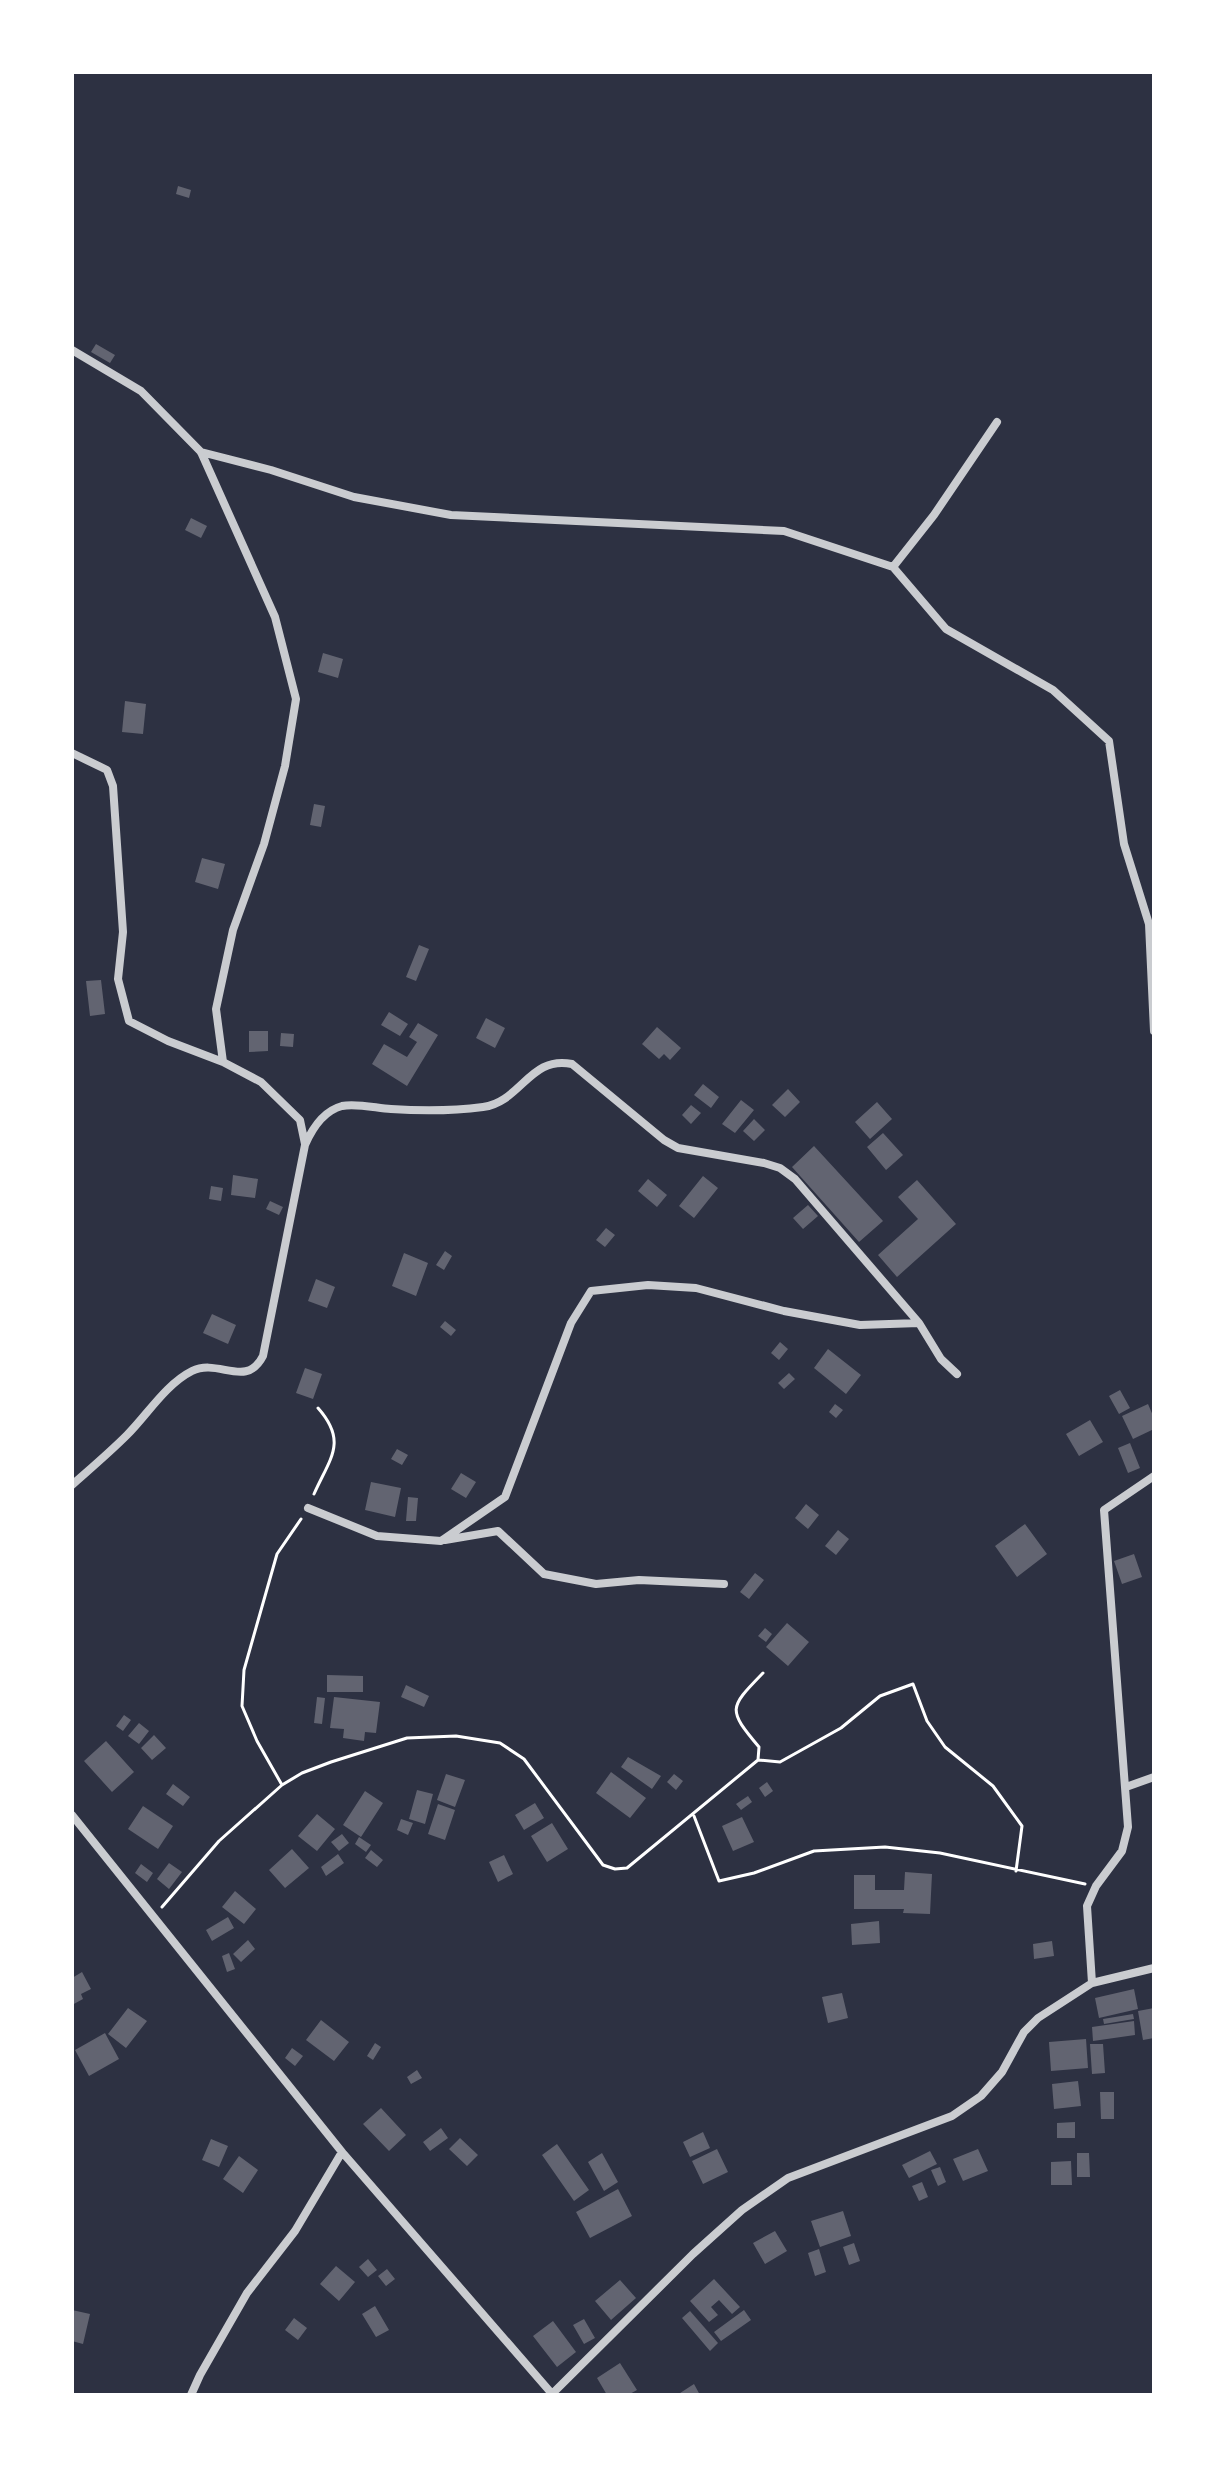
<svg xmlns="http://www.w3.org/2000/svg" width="1226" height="2467" viewBox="0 0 1226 2467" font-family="'Varela Round',sans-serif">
	<rect width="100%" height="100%" fill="#2d3142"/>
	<path fill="#626471" d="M178 186 191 190 189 198 176 194Z
		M96 344 115 355 110 363 91 352Z
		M191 518 207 526 201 538 185 530Z
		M323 653 343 659 338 678 318 672Z
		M125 701 146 704 143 734 122 732Z
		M314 804 325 806 321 827 310 825Z
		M202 858 225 864 218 889 195 882Z
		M419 945 429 949 416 981 406 977Z
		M101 980 105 1014 90 1016 86 981Z
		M389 1012 408 1024 400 1036 381 1025Z
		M486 1018 505 1028 495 1048 476 1038Z
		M418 1023 438 1035 407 1086 372 1064 384 1044 407 1057 417 1042 409 1037Z
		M657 1027 681 1048 670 1060 664 1054 659 1059 642 1044Z
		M249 1031H268V1051L249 1052Z
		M281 1033 294 1034 293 1047 280 1046Z
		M703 1084 719 1097 711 1108 694 1095Z
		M788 1089 800 1102 785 1117 772 1105Z
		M741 1100 754 1110 735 1133 722 1124Z
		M877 1102 892 1119 870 1139 855 1122Z
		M691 1105 701 1113 691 1124 682 1115Z
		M754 1119 765 1130 754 1141 743 1131Z
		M883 1133 903 1155 886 1170 867 1147Z
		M814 1146 883 1221 859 1242 792 1167Z
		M233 1175 258 1179 255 1198 231 1195Z
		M703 1176 718 1188 694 1218 679 1206Z
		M648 1179 667 1195 657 1207 638 1191Z
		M917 1180 956 1224 897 1277 878 1255 918 1219 898 1197Z
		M211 1186 223 1188 221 1201 209 1199Z
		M270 1201 283 1207 279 1215 266 1209Z
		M808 1205 818 1216 803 1229 793 1218Z
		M606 1228 615 1235 605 1247 596 1240Z
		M445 1251 452 1256 444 1270 436 1265Z
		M404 1253 428 1263 416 1296 392 1286Z
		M316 1279 335 1287 327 1308 308 1301Z
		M212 1314 236 1325 228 1344 203 1333Z
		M445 1321 456 1330 451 1336 440 1327Z
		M780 1342 788 1349 779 1360 771 1353Z
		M828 1349 861 1375 846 1394 814 1368Z
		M305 1368 322 1374 313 1399 296 1393Z
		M789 1373 795 1379 784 1389 778 1383Z
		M1120 1390 1130 1408 1119 1414 1109 1396Z
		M835 1404 843 1410 836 1418 829 1412Z
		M1148 1404 1154 1418V1429L1133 1439 1122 1416Z
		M1090 1420 1103 1442 1079 1456 1066 1434Z
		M1130 1443 1140 1468 1128 1473 1118 1448Z
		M397 1449 408 1455 402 1465 391 1459Z
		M461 1473 476 1482 466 1498 451 1489Z
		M371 1482 401 1488 395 1517 365 1510Z
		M408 1497 418 1498 416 1521H406Z
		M806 1504 819 1515 808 1529 795 1518Z
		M1025 1524 1047 1554 1017 1577 995 1546Z
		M838 1530 849 1539 836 1555 825 1546Z
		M1134 1554 1142 1577 1122 1584 1114 1561Z
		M755 1573 764 1580 749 1599 740 1592Z
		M787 1623 809 1642 788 1666 766 1647Z
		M765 1628 772 1634 766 1642 758 1636Z
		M327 1675 363 1676V1692H327Z
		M406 1685 429 1696 424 1707 401 1697Z
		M317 1697 325 1698 322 1724 314 1723Z
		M334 1697 380 1702 376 1733 365 1732 364 1741 343 1738 344 1729 330 1728Z
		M124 1715 131 1720 123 1731 116 1726Z
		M139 1723 149 1731 139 1744 128 1736Z
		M154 1735 166 1748 152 1760 141 1748Z
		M106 1741 134 1772 112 1792 84 1761Z
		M628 1757 661 1776 652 1789 621 1767Z
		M611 1772 646 1798 630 1818 596 1793Z
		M446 1774 465 1780 455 1807 437 1800Z
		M674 1774 683 1781 676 1790 667 1782Z
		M767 1782 773 1791 765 1797 759 1788Z
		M173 1784 190 1797 183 1806 166 1794Z
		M417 1790 433 1794 425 1824 409 1819Z
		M365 1791 383 1803 361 1837 343 1825Z
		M748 1796 752 1802 741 1810 736 1804Z
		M535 1803 544 1818 524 1830 515 1815Z
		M438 1804 455 1810 445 1840 428 1834Z
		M143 1806 173 1826 158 1849 128 1829Z
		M317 1814 335 1829 317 1851 298 1836Z
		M742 1817 754 1842 733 1851 722 1826Z
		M401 1819 413 1823 408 1835 397 1830Z
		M552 1823 568 1849 547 1862 531 1836Z
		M342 1834 349 1843 339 1851 331 1842Z
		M359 1837 371 1845 366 1852 355 1844Z
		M292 1849 309 1868 285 1888 269 1870Z
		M371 1850 383 1860 377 1867 365 1858Z
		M338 1854 344 1863 326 1876 321 1867Z
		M504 1855 513 1874 498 1882 489 1862Z
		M169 1863 182 1872 169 1889 157 1879Z
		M141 1864 153 1873 147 1882 135 1873Z
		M905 1872 932 1874 930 1914 903 1913 904 1909H854V1875H875V1890H904Z
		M235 1891 256 1909 244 1924 222 1907Z
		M228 1917 234 1928 212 1941 206 1930Z
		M879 1921 880 1943 852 1945 851 1924Z
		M248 1940 255 1949 241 1962 233 1954Z
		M1052 1941 1054 1956 1034 1959 1033 1944Z
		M229 1953 235 1969 227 1972 222 1956Z
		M82 1972 91 1989 81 1994 83 1999 72 2005V1978Z
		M1134 1989 1138 2009 1099 2018 1095 1998Z
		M842 1993 848 2018 828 2023 822 1997Z
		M128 2008 147 2021 126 2048 108 2034Z
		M1154 2008V2038L1143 2040 1138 2011Z
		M1133 2014 1134 2019 1104 2024 1103 2019Z
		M321 2020 349 2042 334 2061 306 2040Z
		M1134 2021 1135 2035 1093 2041 1092 2027Z
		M105 2033 119 2059 89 2076 75 2050Z
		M1086 2039 1088 2068 1051 2071 1049 2042Z
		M375 2043 381 2047 373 2060 367 2056Z
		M1090 2044H1103L1105 2073 1092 2074Z
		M292 2048 303 2056 295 2066 285 2058Z
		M417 2070 422 2078 411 2084 407 2077Z
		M1078 2081 1081 2106 1054 2109 1052 2084Z
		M1100 2092H1114V2119H1101Z
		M381 2108 406 2135 389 2151 363 2124Z
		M1075 2122V2138H1057V2123Z
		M441 2128 448 2138 430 2151 423 2142Z
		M703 2132 710 2148 690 2157 683 2142Z
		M460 2138 478 2155 467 2166 449 2149Z
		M211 2139 228 2146 219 2167 202 2160Z
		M557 2144 589 2190 574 2201 542 2155Z
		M717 2149 728 2172 703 2184 692 2161Z
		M978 2149 988 2171 963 2181 953 2159Z
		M930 2151 937 2164 909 2178 902 2165Z
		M602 2153 618 2182 604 2191 588 2162Z
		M1077 2153H1089L1090 2177H1077Z
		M239 2156 258 2170 243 2193 223 2179Z
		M1071 2161 1072 2185H1051V2162Z
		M940 2167 946 2182 938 2186 931 2170Z
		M922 2182 928 2197 919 2201 912 2186Z
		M618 2189 632 2216 590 2238 576 2212Z
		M843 2211 851 2236 820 2247 811 2221Z
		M775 2231 787 2251 765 2264 753 2243Z
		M854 2243 860 2261 849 2265 843 2247Z
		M819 2249 826 2272 815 2276 808 2253Z
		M368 2259 377 2270 368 2277 359 2267Z
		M336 2266 355 2282 339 2301 320 2284Z
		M387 2269 395 2279 386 2286 378 2276Z
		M714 2279 740 2307 732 2314 719 2300 711 2307 718 2315 709 2322 690 2301Z
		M620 2280 636 2298 611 2320 595 2301Z
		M375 2306 389 2330 376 2337 362 2314Z
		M72 2310 90 2314 83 2344 72 2341Z
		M744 2310 751 2320 721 2341 714 2332Z
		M690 2311 718 2343 710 2351 682 2318Z
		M294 2318 307 2328 298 2340 285 2330Z
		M584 2319 595 2338 584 2344 573 2325Z
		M553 2321 576 2352 557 2367 533 2336Z
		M620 2363 637 2390 628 2395H607L597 2378Z
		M694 2384 700 2395H677Z"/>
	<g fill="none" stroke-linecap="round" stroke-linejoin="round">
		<path stroke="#fff" stroke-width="3" d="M314 1494C330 1458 348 1442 318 1408
			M758 1760 780 1762 841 1728 880 1696 913 1684 927 1721 945 1747 993 1786 1022 1826 1016 1871
			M282 1785 257 1741 242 1706 244 1670 277 1554 301 1519
			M694 1816 719 1881 754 1873 814 1851 885 1847 940 1853 1085 1884
			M162 1907 219 1841 282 1785 302 1773 331 1762 407 1738 456 1736 500 1743 524 1759 603 1865 615 1869 627 1868 758 1760 759 1747C727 1709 729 1708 763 1673"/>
		<path stroke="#caccd0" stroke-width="8" d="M72 350 141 391 201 452 275 617 296 699 285 766 264 844 233 930 216 1009 223 1062 261 1082 300 1120 305 1144
			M997 422 934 515 893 567 946 629 1053 690 1109 741 1124 844 1149 924 1154 1031
			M201 452 271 470 354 497 451 515 784 531 893 567
			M72 753 107 770 113 786 123 932 118 979 129 1021 168 1041 223 1062
			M72 1485C90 1469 109 1453 127 1435 147 1415 166 1384 192 1371 219 1358 246 1389 263 1356L305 1145C312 1129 323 1111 342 1106 356 1103 376 1108 391 1109 420 1111 453 1111 483 1107 521 1102 530 1055 572 1064L664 1140 678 1148 764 1163 780 1168 795 1179 919 1323
			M308 1508 377 1536 441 1541 505 1497 571 1323 591 1291 648 1285 696 1288 784 1311 860 1325 919 1323 941 1359 957 1374
			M445 1540 498 1531 544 1574 596 1584 639 1580 724 1584
			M1126 1787 1154 1777
			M72 1815 342 2152 553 2395
			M1092 1983 1154 1968
			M552 2394 693 2254 742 2210 788 2178 952 2116 981 2096 1002 2072 1024 2032 1038 2018 1092 1983 1087 1906 1096 1886 1122 1851 1128 1827 1104 1510 1154 1476
			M191 2395 200 2375 247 2293 295 2231 342 2152"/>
	</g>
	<rect width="1226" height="2467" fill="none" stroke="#ffffff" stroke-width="148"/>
</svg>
